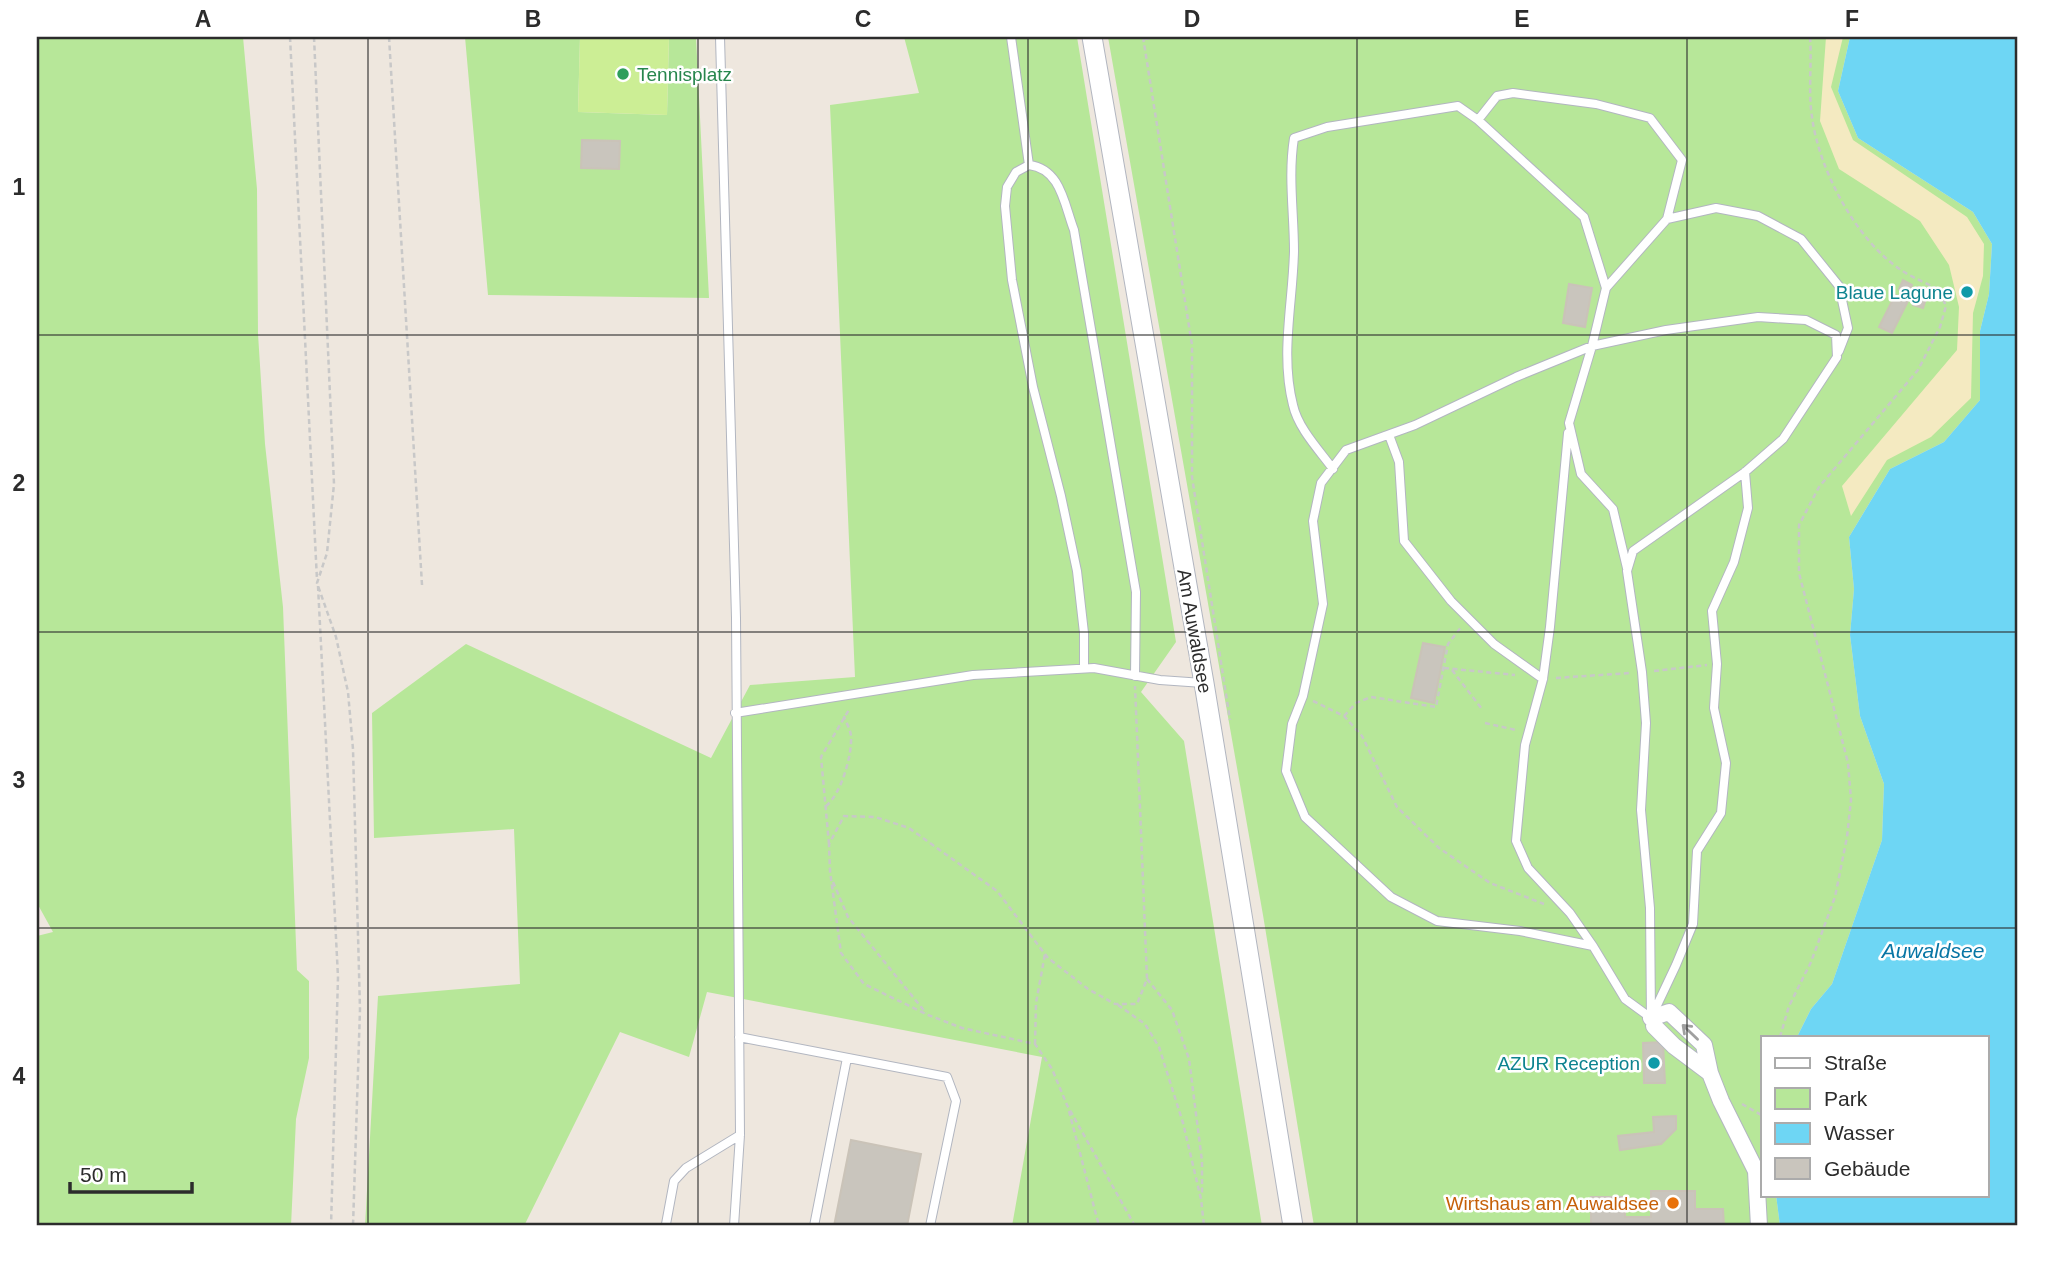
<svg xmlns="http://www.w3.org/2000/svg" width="2055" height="1263" viewBox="0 0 2055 1263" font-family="Helvetica,sans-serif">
	<rect width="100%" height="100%" fill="#eee7de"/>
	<path fill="#b7e799" d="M37 37H243L257 189 258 334 265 444 283 607 297 970 309 981V1058L296 1119 291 1226H37V936L53 932 37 903Z
		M465 37H580L578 112 667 115 669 37H696L709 298 488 295Z
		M904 37H1077L1176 642 1141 692 1184 741 1262 1226H1012L1042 1057 707 992 689 1057 620 1032 524 1226H365L378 996 520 984 514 829 374 838 372 713 466 644 711 758 750 685 855 677 830 105 919 93Z
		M1108 37H1850L1838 91 1858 138 1973 212 1992 244 1989 294 1980 331V400L1944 442 1890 469 1849 537 1854 589 1850 635 1860 716 1884 784 1882 840 1832 984 1811 1009 1797 1037H1763V1195H1776L1780 1226H1314L1263 915Z"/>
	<path fill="#f4eac1" d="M1826 37H1843L1831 87 1853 140 1967 217 1984 244 1983 276 1973 313 1971 398 1931 437 1887 460 1851 516 1842 486 1957 350 1959 307 1949 265 1920 221 1839 169 1820 121Z"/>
	<path fill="#ccee95" d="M580 37H669L667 115 578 112Z"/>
	<path fill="#6ed6f4" d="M1850 37H2018V1226H1780L1776 1195H1987V1037H1797L1811 1009 1832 984 1882 840 1884 784 1860 716 1850 635 1854 589 1849 537 1890 469 1944 442 1980 400V331L1989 294 1992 244 1973 212 1858 138 1838 91Z"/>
	<path fill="#c9c5bd" stroke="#cac3b8" stroke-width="2" d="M582 140 620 141 619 169 581 168Z
		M1903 280 1912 285 1909 292 1899 289Z
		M1569 284 1592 288 1585 327 1563 323Z
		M1918 287 1929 290 1923 308 1913 305Z
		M1895 295 1908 301 1892 333 1879 327Z
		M1423 643 1445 647 1434 703 1411 698Z
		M1663 1042 1665 1083H1644L1643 1043Z
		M1676 1116V1129L1661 1144 1620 1150 1618 1136 1654 1132 1653 1117Z
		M851 1140 921 1154 907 1226H834Z
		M1651 1191H1695V1209H1723L1724 1226H1591V1197H1625V1217H1651Z"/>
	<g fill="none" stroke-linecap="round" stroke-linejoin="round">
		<defs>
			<path id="service" d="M720 37 736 618 740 1135 734 1226
				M1011 37 1029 165C1061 169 1064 204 1074 230L1136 592 1135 676
				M1478 120 1497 96 1513 93 1596 104 1650 118 1682 160 1667 219
				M1029 165 1016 172 1007 187 1005 206 1012 280 1033 387 1061 496 1077 571 1084 633V668
				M1606 288 1667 219 1716 208 1758 216 1801 239 1839 286 1848 328 1839 351
				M1568 433 1550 627 1543 679 1525 745 1516 841 1528 868 1570 913 1593 946
				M1389 435 1399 462 1404 541 1451 601 1494 644 1543 679
				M1333 469C1319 450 1298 428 1293 405 1280 354 1293 302 1294 251 1294 213 1288 176 1294 138L1327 127 1458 106 1478 120 1584 217 1606 288 1592 346 1569 423 1581 474 1613 509 1627 568
				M735 713 973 675 1094 668 1160 680 1203 683
				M1652 1020 1651 1018 1650 908 1641 810 1646 723 1642 672 1627 571 1633 551 1745 472 1783 439 1837 357 1836 335 1806 320 1758 317 1666 330 1592 346 1516 377 1415 425 1346 450 1321 483 1313 521 1323 604 1303 696 1292 724 1286 771 1305 817 1391 897 1437 921 1520 931 1593 946 1625 999 1651 1018 1676 965 1693 924 1697 851 1721 813 1726 763 1714 708 1717 664 1712 611 1734 562 1748 508 1745 472
				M739 1037 947 1077 956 1101 930 1226
				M666 1224 674 1181 686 1168 740 1135
				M814 1226 847 1058"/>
			<path id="minor" d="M1651 1018 1669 1012 1704 1045 1710 1073 1721 1101 1756 1171 1759 1226
				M1654 1026 1674 1046 1710 1073"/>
			<path id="tertiary" d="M1092 37 1204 683 1293 1226"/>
		</defs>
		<use href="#service" stroke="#b2b6c0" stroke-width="10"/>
		<use href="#minor" stroke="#b2b6c0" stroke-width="18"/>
		<use href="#tertiary" stroke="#b2b6c0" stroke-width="21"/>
		<path stroke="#c8c8c8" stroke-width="2.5" stroke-dasharray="5 3.5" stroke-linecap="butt" d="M290 37 317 580
			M314 37 334 484 327 553 317 583 336 637 348 692 353 749 360 1009 353 1226
			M389 37 422 585
			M1143 37 1192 345V477L1230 720
			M1145 39 1155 37
			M318 586 338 977 331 1226
			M1444 668 1515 675
			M1452 670 1482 709
			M1654 671 1707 665
			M1556 678 1630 673
			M1313 701 1344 716 1362 736 1397 807 1439 848 1490 883 1544 904
			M1344 716 1356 703 1371 697 1436 707 1448 644 1462 626
			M1485 723 1516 730
			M826 806C841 794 852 756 851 737 851 730 846 723 844 716
			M829 844 821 757 850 708
			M833 882 848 917 926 1013
			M1147 979 1172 1010 1189 1059 1202 1161V1194
			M1118 1005 1145 1024 1159 1047 1183 1123 1201 1199 1204 1226
			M1780 1037 1789 1006 1811 962 1835 897 1847 837 1851 800 1848 763 1799 573V525L1819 487 1918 370 1940 327 1946 306 1939 290C1927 283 1913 278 1901 270 1856 240 1819 170 1812 117 1808 91 1812 63 1810 37
			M1035 1044 1036 1003 1045 954
			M1742 1104 1763 1116
			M1069 1111 1099 1226
			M1761 1144 1763 1133
			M1135 1226 1067 1105 1052 1069 1035 1044 962 1028 928 1015 864 984 841 953 830 871 829 844 844 816 875 817 909 828 997 891 1048 958 1088 989 1115 1004H1137L1147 979 1135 686"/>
		<use href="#service" stroke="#fff" stroke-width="8"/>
		<use href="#minor" stroke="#fff" stroke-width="16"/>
		<use href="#tertiary" stroke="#fff" stroke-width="19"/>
	</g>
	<defs><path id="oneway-shaft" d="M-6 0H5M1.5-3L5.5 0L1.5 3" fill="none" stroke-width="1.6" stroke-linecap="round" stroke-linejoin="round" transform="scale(1.75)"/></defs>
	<use stroke="#a0a0a0" href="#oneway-shaft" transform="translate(1690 1032) rotate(-136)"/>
	<path fill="none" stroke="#2c2c2c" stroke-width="2" stroke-opacity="0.55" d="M368 37V1226M698 37V1226M1028 37V1226M1357 37V1226M1687 37V1226M37 335H2018M37 632H2018M37 928H2018"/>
	<circle fill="#2e9e5b" stroke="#fff" stroke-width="2.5" cx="623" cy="74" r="7"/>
	<g fill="#0f9aa8" stroke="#fff" stroke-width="2.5">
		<circle cx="1967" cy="292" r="7"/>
		<circle cx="1654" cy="1063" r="7"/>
	</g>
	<circle fill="#e8710a" stroke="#fff" stroke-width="2.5" cx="1673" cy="1203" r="7"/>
	<g text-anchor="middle" stroke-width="5" stroke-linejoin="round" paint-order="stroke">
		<g font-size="19" fill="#27864d" stroke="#fff" text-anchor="start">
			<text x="637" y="81">Tennisplatz</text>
		</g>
		<g font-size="19" fill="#0d838f" stroke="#fff" text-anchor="end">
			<text x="1953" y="299">Blaue Lagune</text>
			<text x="1640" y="1070">AZUR Reception</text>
		</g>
		<g font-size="19" fill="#2c2c2c" stroke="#fff">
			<text transform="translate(1195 631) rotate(80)" y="7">Am Auwaldsee</text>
		</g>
		<g font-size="19" fill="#c56008" stroke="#fff" text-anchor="end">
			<text x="1659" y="1210">Wirtshaus am Auwaldsee</text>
		</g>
		<g font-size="21" font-style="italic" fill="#0876a5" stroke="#fff">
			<text x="1933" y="958">Auwaldsee</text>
		</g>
	</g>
	<rect width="2055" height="1263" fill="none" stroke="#ffffff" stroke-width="77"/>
	<rect x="1761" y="1036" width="228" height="161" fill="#ffffff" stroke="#ababab" stroke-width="2"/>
	<rect x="1775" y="1058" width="35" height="10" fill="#ffffff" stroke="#ababab" stroke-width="2"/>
	<text x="1824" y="1070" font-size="21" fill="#2c2c2c">Straße</text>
	<rect x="1775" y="1088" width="35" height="21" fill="#b7e799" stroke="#ababab" stroke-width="2"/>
	<text x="1824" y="1106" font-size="21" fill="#2c2c2c">Park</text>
	<rect x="1775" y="1123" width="35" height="21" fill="#6ed6f4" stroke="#ababab" stroke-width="2"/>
	<text x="1824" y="1140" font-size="21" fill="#2c2c2c">Wasser</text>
	<rect x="1775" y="1158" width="35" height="21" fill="#c9c5bd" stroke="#ababab" stroke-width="2"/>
	<text x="1824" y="1176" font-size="21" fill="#2c2c2c">Gebäude</text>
	<path d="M70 1182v10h122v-10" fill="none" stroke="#2c2c2c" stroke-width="3.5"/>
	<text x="80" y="1182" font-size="21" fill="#2c2c2c" stroke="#ffffff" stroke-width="5" paint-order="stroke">50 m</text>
	<rect x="38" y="38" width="1978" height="1186" fill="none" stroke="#2c2c2c" stroke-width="2.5"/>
	<g font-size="23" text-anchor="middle" font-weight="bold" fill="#2c2c2c">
		<text x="203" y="27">A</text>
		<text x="533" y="27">B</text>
		<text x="863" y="27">C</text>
		<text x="1192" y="27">D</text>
		<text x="1522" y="27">E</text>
		<text x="1852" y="27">F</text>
		<text x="19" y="195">1</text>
		<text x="19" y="491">2</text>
		<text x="19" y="788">3</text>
		<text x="19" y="1084">4</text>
	</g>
</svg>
